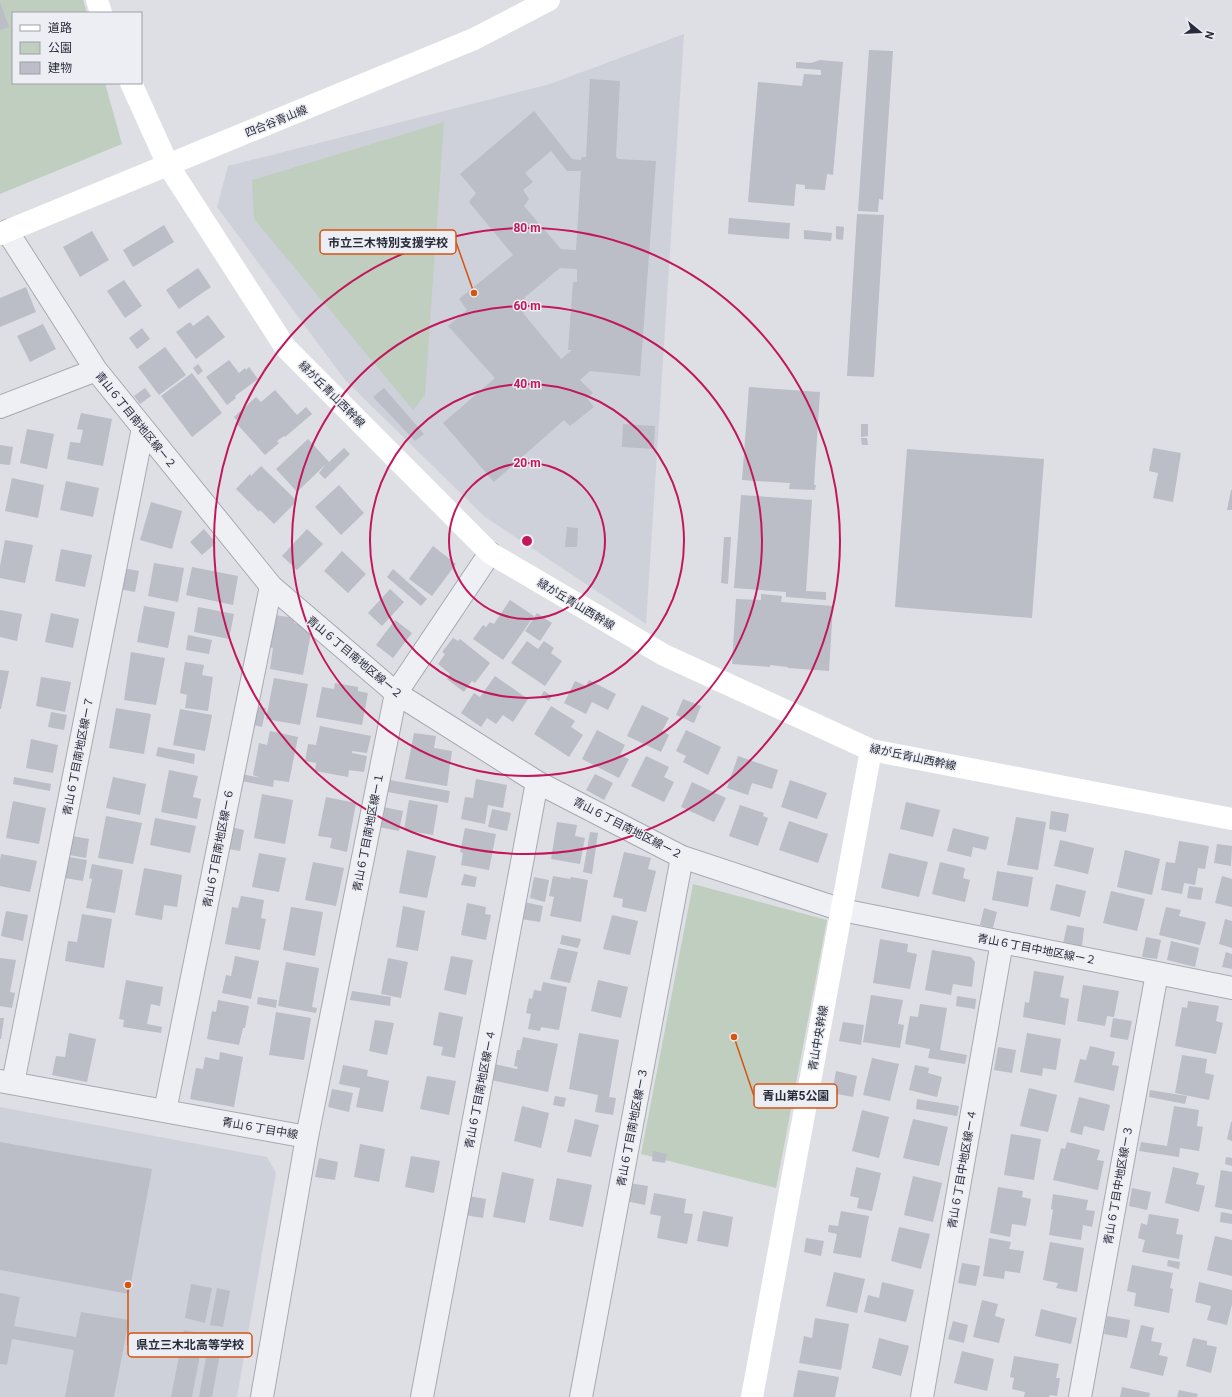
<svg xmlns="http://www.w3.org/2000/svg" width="1232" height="1397" viewBox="0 0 1232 1397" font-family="Roboto,'Noto Sans JP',sans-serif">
	<rect width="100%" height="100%" fill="#dddfe5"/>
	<path fill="#cfd1da" d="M684 34 646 624 485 517 345 380 217 207 228 166 550 84Z
		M0 1107 267 1157 276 1173 237 1397H0Z"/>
	<path fill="#c0cebf" d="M0 0H83L87 13H13V83H105L122 144 0 194Z
		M444 122 425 395 413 410 254 219 252 180Z
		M693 884 827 920 776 1188 641 1154Z"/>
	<path fill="#bbbdc7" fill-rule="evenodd" d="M0 2 9 27 0 30Z
		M869 50 893 51 883 200 879 199 878 212 858 211Z
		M820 60 843 62 833 175 827 174 825 190 805 189V185L796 184 794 206 748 202 758 82 802 86 804 74 821 75V70L796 68V62L811 63Z
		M590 79 620 81 616 157 618 159 656 161 640 376 590 371 580 380 593 393 587 398 594 407 570 426 564 420 494 482 443 423 495 378 448 326 467 310 459 299 513 255 469 202 476 193 460 174 534 111 572 159 581 160 582 157H586ZM551 151 567 171H581L576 250 561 249 524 206 529 199 523 190 533 182 525 173ZM560 268 577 269V282H573L568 350H572L561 359 523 313 530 305 524 298Z
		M857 214 884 215 874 377 847 376Z
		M729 218 790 223 789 239 728 234Z
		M164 225 174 242 133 267 123 250Z
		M836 226 844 227 843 240 836 239Z
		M804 230 832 233 831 241 804 239Z
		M92 231 109 260 80 277 63 247Z
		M198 268 211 287 179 309 166 290Z
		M124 280 142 306 125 318 107 291Z
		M26 287 36 312 0 327V298Z
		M208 315 225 337 196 359 176 332 190 322 193 326Z
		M43 324 56 349 30 362 17 336Z
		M142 328 150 339 137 349 129 338Z
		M165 347 186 375 159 395 138 367Z
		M229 360 239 373 245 368 246 370 249 367 258 379 235 396 236 398 227 405 206 377Z
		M198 364 203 371 198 375 193 368Z
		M192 373 222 413 192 437 161 396Z
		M749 387 820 392 814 485H816L815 490 789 489 790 483 742 480Z
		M145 388 151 396 140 404 134 396Z
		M384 388 424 434 415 441 373 397Z
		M275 390 297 415 306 407 312 414 285 437 284 436 277 441 279 443 265 455 237 424 239 423 234 417 256 397 261 402Z
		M81 413 112 419 103 466 67 459 70 442 80 443 83 430 77 429Z
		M623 424 655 426 654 449 622 447Z
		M861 424H868V436L861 437Z
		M27 429 54 434 47 469 20 463Z
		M861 438H867L868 445H862Z
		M308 439 329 462 344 448 350 454 325 479 319 473 326 464 297 492 276 469Z
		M0 445 13 447 10 465 0 464Z
		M1153 448 1181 453 1173 502 1153 498 1158 473 1149 471Z
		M907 449 1044 459 1032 618 895 607Z
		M261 466 297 501 274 524 260 510 259 512 236 489 250 474 251 476Z
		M12 478 44 485 38 518 5 511Z
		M66 481 99 488 93 517 60 510Z
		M339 485 364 513 341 535 315 507Z
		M1231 490H1232V510H1227Z
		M741 495 812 500 806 591 826 592V600L786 597V592L734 588Z
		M151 502 182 511 172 549 140 540Z
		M567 527 578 528 577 547H565Z
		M204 529 216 543 202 555 190 542Z
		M307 529 323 544 297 570 282 556Z
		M724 537H731L728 584 721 583Z
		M5 540 33 545 25 583 0 578V566Z
		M433 546 456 564 432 596 409 579Z
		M61 549 92 555 85 587 55 581Z
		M342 551 366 574 348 593 324 571Z
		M154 563 184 568 178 602 148 596Z
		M192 567 238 576 233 605 186 595Z
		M123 568 139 571 135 592 119 589Z
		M393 569 427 599 421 606 387 577Z
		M390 589 404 602 382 626 368 613Z
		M761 594 782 596 781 602 833 606 829 671 788 668V667L770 665V667L732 664 736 599 761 600Z
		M510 600 534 616 503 660 473 639 483 625 486 627 490 622 494 624Z
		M144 606 175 612 168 648 137 642Z
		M198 607 234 614 229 639 194 632Z
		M0 610 22 614 17 641 0 637Z
		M51 613 79 619 73 648 45 642Z
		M537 613 552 623 540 641 525 631Z
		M275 615 295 618 294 623 303 625 311 633 303 675 270 669 273 648 269 647Z
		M395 620 412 633 393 658 376 645Z
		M188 635 212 640 209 654 186 650Z
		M453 638 458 641 460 639 490 663 475 683 472 681 464 692 447 679 450 674 438 664 445 654 442 652Z
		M527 641 538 649 544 641 554 648 551 653 562 661 545 686 511 663Z
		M131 652 165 658 156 705 124 700Z
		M185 662 204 665 202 675 213 677 208 711 185 708 187 695 180 693Z
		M0 670 9 671 1 709H0Z
		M495 676 528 699 513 722 503 715 496 724 487 718 481 727 461 713 474 693 480 697Z
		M41 677 71 682 65 712 36 706Z
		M274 678 308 684 300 725 266 719Z
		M589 680 616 694 608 710 592 702 586 714 564 703 575 681 586 686Z
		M335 683 358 687V691L368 693 362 725 316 717 322 687 334 689Z
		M544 691 552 696 549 701 541 696Z
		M683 699 701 706 694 723 676 715Z
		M248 705 266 708 262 727 245 723Z
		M642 705 669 718 662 731 669 735 661 752 627 736Z
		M551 706 575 721 571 727 583 735 569 757 534 734Z
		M116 708 151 714 144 754 109 748Z
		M180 709 212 715 205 751 173 745Z
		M51 712 67 715 64 730 48 727Z
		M320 726 371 736 367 753 352 751V753L367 756 364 772 349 770 348 777 315 771 316 763 305 761 308 744 316 745Z
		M597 730 625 745 620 755 629 759 619 778 582 759Z
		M686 730 721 747 708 775 683 762 686 756 676 751Z
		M270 731 298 737 289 782 274 780 273 787 236 780 237 773 261 778 253 775 259 743 267 745Z
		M414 733 436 736 434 748 452 751 447 786 405 779Z
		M31 739 58 745 53 773 26 768Z
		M158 747 195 754 194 764 156 756Z
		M646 756 669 767 664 777 674 782 664 802 631 786Z
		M738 756 778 770 772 789 752 783 748 795 727 788Z
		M169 770 198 776 193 797 201 799 197 819 161 812Z
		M595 774 613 783 604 800 586 790Z
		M14 777 51 784 50 791 13 784Z
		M113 777 146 784 140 815 106 808Z
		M476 779 507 785 503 808 488 805 485 824 461 819 465 797 473 798Z
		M390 780 450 791 448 803 388 792Z
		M790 780 827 793 817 819 781 807Z
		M692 782 726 798 714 822 681 807Z
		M262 794 293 800 285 844 254 838Z
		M326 797 356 803 347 852 330 848 332 838 318 836Z
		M409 800 438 805 433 835 404 830Z
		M13 801 46 808 39 844 6 838Z
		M906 802 940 810 933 837 900 829Z
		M740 805 764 813 763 816 768 818 758 846 729 836Z
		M383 807 403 811 399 831 379 827Z
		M492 809 511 813 507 831 488 827Z
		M1051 811 1069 814 1066 832 1049 829Z
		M106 816 142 823 133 864 98 858Z
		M1016 817 1046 822 1038 870 1007 865Z
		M155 818 196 826 190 853 150 845Z
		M789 821 828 834 818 863 779 850Z
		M557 822 577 825 575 836 585 838 580 864 551 859Z
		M226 826 244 830 240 851 223 848Z
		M465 828 496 834 489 870 461 865 463 853 460 852Z
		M953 828 989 837 986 850 973 847 971 857 947 851Z
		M590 832 598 833 592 874 583 872Z
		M72 836 89 839 86 858 69 855Z
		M1060 840 1094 848 1088 874 1054 866Z
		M1179 841 1209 846 1205 869 1198 868 1195 885 1184 883 1182 894 1161 890 1166 862 1175 863Z
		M1217 844 1232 846 1231 866 1214 863Z
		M407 850 436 856 427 898 399 893Z
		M1125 850 1160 859 1152 895 1117 887Z
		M624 852 651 858 648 869 656 871 646 912 622 907 623 899 613 897Z
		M259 853 286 858 279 892 252 887Z
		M889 853 928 862 919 897 881 888Z
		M1 854 37 861 30 892 0 886V861Z
		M69 857 87 860 83 881 65 878Z
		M313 862 344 868 336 906 305 900Z
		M940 862 965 868 963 878 970 880 965 902 932 894Z
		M92 864 123 870 115 913 86 908 92 879 89 878Z
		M144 868 182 875 177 907 164 905 162 920 135 915Z
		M997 871 1033 877 1028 907 992 900Z
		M464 874 477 877 475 887 461 885Z
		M553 876 570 879 571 877 588 880 581 922 550 916 554 897 549 896Z
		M1222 876 1232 879V907L1215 903Z
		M534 877 549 880 545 902 530 898Z
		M1056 884 1086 891 1080 917 1050 910Z
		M1189 886 1203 888 1201 900 1187 898Z
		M1111 891 1145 899 1137 931 1103 923Z
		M241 896 264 900 261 918 266 919 260 950 225 944 232 907 238 908Z
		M524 902 543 906 540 922 521 919Z
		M467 903 486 907 485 914 491 915 486 940 461 935Z
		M403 906 425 911 418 951 396 947Z
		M291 907 323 912 315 956 283 950Z
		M1166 907 1181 910 1179 916 1206 922 1200 945 1159 935Z
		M984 908 997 912 993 928 980 925Z
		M6 911 28 915 23 941 1 936Z
		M82 914 112 919 104 968 65 961 68 941 77 942Z
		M612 915 638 921 630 955 603 949Z
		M1225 919 1232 921V948L1219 944Z
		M1067 925 1084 928 1082 947 1063 944Z
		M562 935 581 939 578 948 560 944Z
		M1146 937 1161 940 1157 959 1142 957Z
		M880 939 908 944 907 952 917 954 910 989 873 983Z
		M1171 941 1199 948 1195 967 1167 960Z
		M558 948 578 952 570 983 550 979Z
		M932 950 971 957 975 962 972 987 953 984 951 995 925 990Z
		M1226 952 1232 954V969L1222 967Z
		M235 956 259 961 251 999 222 993 226 975 231 976Z
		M451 956 473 960 466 995 444 990Z
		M0 958 16 960 10 992 15 993 12 1008 0 1006Z
		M388 958 408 962 401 998 381 994Z
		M286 962 319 968 312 1007 317 1008 316 1013 278 1006Z
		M1034 971 1064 976 1060 997 1069 999 1065 1025 1023 1017 1025 1002 1029 1003Z
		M126 980 163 987 160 1006 151 1004 147 1024 162 1027 161 1033 123 1027 124 1020 119 1019Z
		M598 980 628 987 621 1018 591 1011Z
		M543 982 567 987 559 1030 541 1027 540 1031 528 1029 531 1014 526 1013 529 998 532 999 534 990 541 991Z
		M1083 985 1119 991 1114 1017 1107 1016 1105 1026 1077 1021Z
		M352 991 391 997 390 1006 350 1000Z
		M871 995 903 1000 898 1024 904 1025 900 1048 863 1042Z
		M957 996 976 999 975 1009 956 1006Z
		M258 997 277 1000 276 1008 257 1004Z
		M218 1000 249 1006 245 1028H243L239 1045 207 1039 212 1011 216 1012Z
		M1188 1001 1219 1006 1216 1021 1223 1023 1216 1054 1175 1046 1182 1007 1187 1008Z
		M920 1004 947 1008 940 1050 967 1055 965 1064 928 1058 930 1049 905 1044 910 1016 918 1017Z
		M276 1012 311 1018 304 1060 269 1055Z
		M439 1012 463 1017 455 1058 441 1055 443 1047 433 1045Z
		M0 1018H4L1 1039H0Z
		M1113 1018 1132 1021 1128 1040 1110 1037Z
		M375 1020 394 1023 387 1055 369 1051Z
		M843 1022 864 1025 861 1045 839 1041Z
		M69 1033 96 1039 87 1082 52 1075 56 1056 65 1057Z
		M579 1033 619 1040 609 1097 616 1098 613 1115 595 1112 598 1095 569 1089Z
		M1027 1033 1061 1039 1056 1070 1043 1068 1042 1076 1020 1072Z
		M523 1037 558 1044 548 1092 491 1080 494 1064 517 1069 518 1067 514 1066 517 1050H520Z
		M1090 1046 1115 1052 1112 1065 1119 1066 1114 1091 1074 1082 1080 1059 1086 1060Z
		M998 1047 1016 1050 1012 1073 994 1070Z
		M220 1052 243 1057 234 1107 190 1099 196 1068 203 1069 205 1057 219 1060Z
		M1182 1055 1207 1059 1205 1073 1214 1075 1209 1100 1175 1093Z
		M872 1058 899 1064 890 1101 863 1095Z
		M343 1065 368 1070 367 1076 389 1081 383 1112 356 1107 360 1088 339 1084Z
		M915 1065 929 1068 928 1073 942 1077 937 1097 909 1090Z
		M836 1071 857 1076 853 1097 832 1093Z
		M427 1076 456 1081 449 1115 420 1109Z
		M1029 1088 1057 1095 1048 1132 1020 1126Z
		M332 1089 353 1093 349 1112 328 1107Z
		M1150 1090 1187 1096 1185 1104 1149 1097Z
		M555 1096 566 1098 564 1107 553 1105Z
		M1079 1097 1110 1105 1104 1131 1084 1126 1082 1135 1070 1132Z
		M917 1099 959 1106 957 1116 916 1109Z
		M522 1106 549 1113 541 1148 514 1141Z
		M1174 1106 1199 1110 1197 1126 1203 1127 1199 1151 1180 1148 1179 1157 1139 1151 1141 1142 1167 1146Z
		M862 1110 889 1117 879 1158 852 1151Z
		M575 1119 599 1125 591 1157 567 1152Z
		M913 1119 948 1127 939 1166 903 1158Z
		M1231 1122H1232V1141L1227 1139Z
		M1011 1134 1041 1139 1034 1180 1004 1175Z
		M0 1142 152 1169 129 1294 0 1270Z
		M1067 1142 1100 1150 1097 1160 1104 1161 1098 1190 1053 1180 1061 1148 1065 1149Z
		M360 1144 385 1149 379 1182 354 1177Z
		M653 1151 667 1154 665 1163 652 1161Z
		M411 1156 440 1161 434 1193 405 1187Z
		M1226 1157 1232 1158V1166L1225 1164Z
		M319 1158 338 1162 335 1180 315 1177Z
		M856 1167 881 1173 872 1211 857 1208 859 1198 850 1196Z
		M1173 1167 1199 1173 1196 1184 1205 1186 1199 1212 1165 1203Z
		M1221 1170 1232 1172V1210L1215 1207Z
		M502 1172 534 1179 525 1223 493 1217Z
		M913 1176 942 1183 933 1222 904 1215Z
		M557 1178 592 1185 583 1227 549 1220Z
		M629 1183 648 1186 645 1205 626 1201Z
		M998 1187 1023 1191 1022 1197 1031 1199 1026 1226 1012 1224 1010 1237 990 1233Z
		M1132 1188 1151 1192 1147 1210 1129 1206Z
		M654 1193 686 1199 684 1213 693 1214 687 1244 657 1238 661 1216 650 1214Z
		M1053 1194 1088 1200 1086 1210 1095 1211 1092 1227 1083 1225 1081 1240 1049 1235 1053 1210 1051 1209Z
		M468 1196 486 1199 483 1218 465 1215Z
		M703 1211 733 1217 728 1247 697 1241Z
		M841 1211 869 1216 861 1258 833 1253 837 1234 828 1232 829 1225 838 1226Z
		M1221 1212 1232 1214V1224L1220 1222Z
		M1149 1214 1179 1219 1176 1234 1183 1235 1179 1259 1142 1252 1145 1240 1138 1238 1141 1223 1147 1225Z
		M899 1227 930 1234 921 1269 891 1261Z
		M1215 1236 1232 1240V1276L1207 1270Z
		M806 1238 824 1241 821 1256 804 1252Z
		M989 1238 1011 1242 1009 1249 1024 1251 1020 1273 1005 1271 1004 1279 983 1276Z
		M1050 1242 1084 1248 1077 1292 1056 1288 1058 1283 1043 1280Z
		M1168 1260 1180 1262 1179 1269 1167 1266Z
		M962 1263 980 1266 976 1286 958 1283Z
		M1132 1265 1173 1273 1170 1288 1173 1289 1169 1313 1134 1306 1136 1293 1127 1291Z
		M834 1272 865 1279 857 1313 826 1306Z
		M882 1282 914 1290 906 1322 864 1312 868 1295 879 1298Z
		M1199 1282 1232 1290V1304L1227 1325 1207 1320 1211 1306 1195 1302Z
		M191 1284 212 1288 205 1323 185 1318Z
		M217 1288 230 1291 223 1327 210 1325Z
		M0 1293 20 1297 14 1326 76 1337 81 1312 129 1320 114 1397H65L74 1350 12 1339 7 1365 0 1364Z
		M982 1300 998 1304 995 1316 1005 1319 999 1343 973 1337Z
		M1041 1309 1077 1318 1071 1344 1035 1336Z
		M1107 1316 1130 1320 1127 1338 1104 1334Z
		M815 1318 849 1324 841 1370 799 1363 804 1336 812 1338Z
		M953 1321 968 1325 964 1343 948 1339Z
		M1141 1325 1154 1328 1151 1341 1162 1343 1159 1355 1168 1357 1163 1376 1130 1368Z
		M184 1330 204 1334 192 1397H171Z
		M210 1334 223 1337 212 1397H199Z
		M879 1338 909 1346 901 1376 872 1368Z
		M1193 1338 1207 1341V1345L1217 1347 1211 1373 1186 1366Z
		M962 1351 994 1359 987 1391 954 1383Z
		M1014 1356 1059 1364 1056 1378H1060L1057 1396 1050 1395 1049 1397H1024L1025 1392 1012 1389 1014 1378 1010 1377Z
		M798 1370 839 1377 835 1397H793Z
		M1122 1387 1150 1393 1149 1397H1120Z
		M1179 1390 1198 1394 1197 1397H1177Z"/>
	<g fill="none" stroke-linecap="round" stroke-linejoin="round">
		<defs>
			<path id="street" d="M7 231 96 370 271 586 396 693 537 782 682 857 842 910 1232 988
				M0 407 96 370
				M0 1081 307 1137 262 1397
				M13 1083 143 428
				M165 1111 271 586
				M307 1137 396 693 490 553
				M422 1397 537 782
				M581 1397 682 857
				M922 1397 1002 942
				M1080 1397 1157 973"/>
		</defs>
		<use href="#street" stroke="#a7a9b2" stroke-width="24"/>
		<use href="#street" stroke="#eff0f4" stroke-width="22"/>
		<path stroke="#fff" stroke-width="22" d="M97 0 101 13
			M131 83 168 165 285 347 490 553 664 655 871 750 1232 819
			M0 234 474 39 549 0
			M752 1397 871 750"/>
	</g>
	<g fill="none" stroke="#c2185b" stroke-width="2">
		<circle cx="527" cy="541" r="78"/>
		<circle cx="527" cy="541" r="157"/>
		<circle cx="527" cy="541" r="235"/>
		<circle cx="527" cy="541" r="313"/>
	</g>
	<g text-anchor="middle" stroke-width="3" stroke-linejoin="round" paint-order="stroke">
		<g font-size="11" fill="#282b3a" stroke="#eceef3">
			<text transform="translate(276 121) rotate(-22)" y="4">四合谷青山線</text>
			<text transform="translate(332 394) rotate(45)" y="4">緑が丘青山西幹線</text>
			<text transform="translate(136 420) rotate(51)" y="4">青山６丁目南地区線ー２</text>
			<text transform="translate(576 604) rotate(31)" y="4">緑が丘青山西幹線</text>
			<text transform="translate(355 657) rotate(40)" y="4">青山６丁目南地区線ー２</text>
			<text transform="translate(78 756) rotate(-79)" y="4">青山６丁目南地区線ー７</text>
			<text transform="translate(913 757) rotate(12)" y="4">緑が丘青山西幹線</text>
			<text transform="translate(628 828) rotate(27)" y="4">青山６丁目南地区線ー２</text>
			<text transform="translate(368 832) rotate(-79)" y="4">青山６丁目南地区線ー１</text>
			<text transform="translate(218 848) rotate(-79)" y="4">青山６丁目南地区線ー６</text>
			<text transform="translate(1037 949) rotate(11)" y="4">青山６丁目中地区線ー２</text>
			<text transform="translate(818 1038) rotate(-80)" y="4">青山中央幹線</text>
			<text transform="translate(480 1089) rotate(-79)" y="4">青山６丁目南地区線ー４</text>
			<text transform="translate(632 1127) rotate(-79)" y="4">青山６丁目南地区線ー３</text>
			<text transform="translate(260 1128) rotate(10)" y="4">青山６丁目中線</text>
			<text transform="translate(962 1169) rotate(-80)" y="4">青山６丁目中地区線ー４</text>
			<text transform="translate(1118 1185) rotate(-80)" y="4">青山６丁目中地区線ー３</text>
		</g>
	</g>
	<circle cx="527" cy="541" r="6" fill="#c2185b" stroke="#eceef3" stroke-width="2"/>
	<g font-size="12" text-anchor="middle" font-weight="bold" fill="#c2185b" stroke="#eceef3" stroke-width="3" stroke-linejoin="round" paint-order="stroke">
		<text x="527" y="232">80 m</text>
		<text x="527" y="310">60 m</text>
		<text x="527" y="388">40 m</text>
		<text x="527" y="467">20 m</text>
	</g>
	<path fill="none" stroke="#d55411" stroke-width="1.5" d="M474 293L456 242M734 1037L754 1096M128 1285L128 1345"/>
	<g fill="#d55411" stroke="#eceef3" stroke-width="1.5">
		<circle cx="474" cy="293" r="4"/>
		<circle cx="734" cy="1037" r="4"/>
		<circle cx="128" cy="1285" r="4"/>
	</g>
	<g fill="#eceef3" stroke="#d55411" stroke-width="1.5">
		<rect x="320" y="230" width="136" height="24" rx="4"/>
		<rect x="754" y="1084" width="83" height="24" rx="4"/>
		<rect x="128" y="1333" width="124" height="24" rx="4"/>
	</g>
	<g font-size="12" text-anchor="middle" font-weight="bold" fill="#282b3a">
		<text x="388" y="247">市立三木特別支援学校</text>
		<text x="796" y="1100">青山第5公園</text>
		<text x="190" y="1349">県立三木北高等学校</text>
	</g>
	<rect x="12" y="12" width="130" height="72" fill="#eceef3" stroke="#9ea0a9"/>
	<rect x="20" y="25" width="20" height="6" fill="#ffffff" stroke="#9ea0a9"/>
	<text x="48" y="32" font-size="12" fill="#282b3a">道路</text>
	<rect x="20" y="42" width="20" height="12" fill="#c0cebf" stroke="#9ea0a9"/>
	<text x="48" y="52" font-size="12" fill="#282b3a">公園</text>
	<rect x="20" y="62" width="20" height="12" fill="#bbbdc7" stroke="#9ea0a9"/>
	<text x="48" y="72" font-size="12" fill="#282b3a">建物</text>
	<g transform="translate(1200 32) rotate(108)" stroke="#eceef3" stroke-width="3" paint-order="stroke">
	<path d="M0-3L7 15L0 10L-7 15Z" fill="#282b3a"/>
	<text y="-6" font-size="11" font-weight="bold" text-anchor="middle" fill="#282b3a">N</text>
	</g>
</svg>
